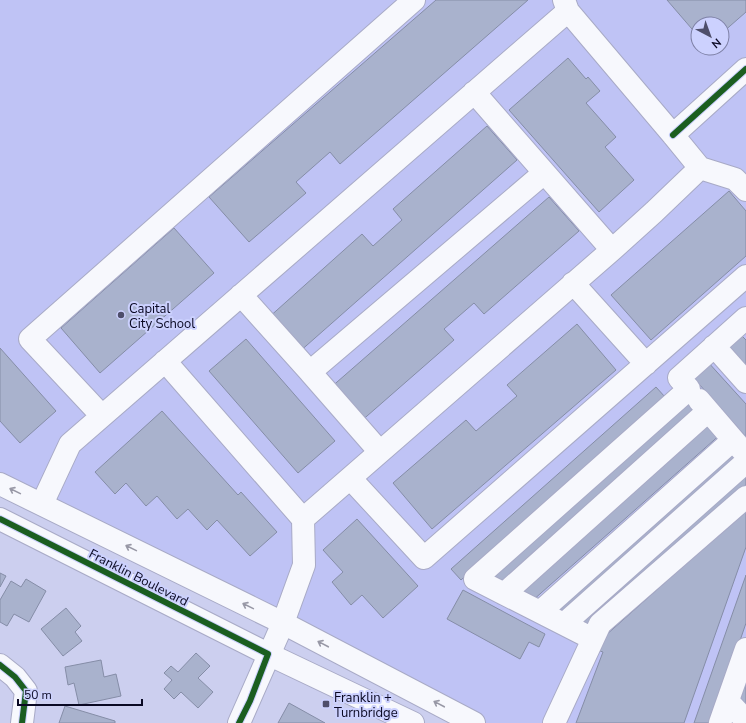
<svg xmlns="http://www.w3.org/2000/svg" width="746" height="723" viewBox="0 0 746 723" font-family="'Nunito Sans',sans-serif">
	<rect width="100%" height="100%" fill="#cccfef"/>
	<path fill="#bfc3f5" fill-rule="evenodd" d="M0 0H746V723H479L0 494ZM698 24H722V48H698Z"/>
	<path fill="#a9b2cd" stroke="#858da7" d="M436 0H528L340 164 330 152 296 182 306 193 249 242 209 197Z
		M667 0H746V12L722 33V24H698V36Z
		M568 58 586 79 588 77 600 91 586 103 616 137 605 147 634 180 599 212 509 110Z
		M487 126 517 160 298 353 267 319 362 234 373 246 402 220 393 209Z
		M729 191 746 211V256L651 340 611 295Z
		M549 197 579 231 484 314 474 303 444 329 454 340 359 423 329 389Z
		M174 228 214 273 100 373 61 328Z
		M577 324 616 370 432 529 393 483 466 420 476 431 517 396 507 385Z
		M739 333 746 340V372L723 347Z
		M246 339 335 441 298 473 209 371Z
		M0 348 56 411 20 443 0 421Z
		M707 361 746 404V437L691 375Z
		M656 387 665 397 461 580 451 569Z
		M693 400 702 410 503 588 494 577Z
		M162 411 238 495 241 492 277 532 250 556 217 520 207 530 188 509 177 519 157 496 146 506 126 483 115 494 95 472Z
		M708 417 722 433 532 601 518 585Z
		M735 447 744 457 564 617 555 607Z
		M746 467V485L585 627 577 617Z
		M746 510V547L684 723H576L603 652 600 651 605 636Z
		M357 519 418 586 383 618 362 595 351 605 332 582 343 572 323 550Z
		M0 573 6 576 0 587Z
		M746 575V623L712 723H694Z
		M26 579 46 591 29 622 14 614 7 626 0 622V600L11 581 21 587Z
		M463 590 545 634 539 647 529 642 520 659 447 619Z
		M66 608 81 626 75 632 82 641 63 656 41 629Z
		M196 653 210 666 198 678 213 692 198 708 181 692 174 699 164 689 172 680 164 673 171 666 178 672Z
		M101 660 104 677 116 674 121 696 79 705 74 683 68 685 65 667Z
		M746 681V710L738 701Z
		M289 703 325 723H278Z
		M65 706 115 721V723H59Z"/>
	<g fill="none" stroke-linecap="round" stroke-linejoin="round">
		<defs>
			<path id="minor" d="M564 0 568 11 673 135 700 168 735 179 746 190
				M474 92 612 250
				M673 135 746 69
				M573 283 646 364
				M241 295 310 372
				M714 346 746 382
				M165 361 303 519 304 565 283 623 239 723
				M699 400 742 450
				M102 416 30 339 414 0
				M380 452 310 372 544 173
				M350 478 424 558 746 276
				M42 504 70 444 568 11
				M303 519 612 250 654 212 700 168
				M504 594 708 411
				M540 612 733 440
				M564 624 746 462
				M593 639 475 579 689 389 679 378 746 318
				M0 665 15 677 26 691 22 723
				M728 701 746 721
				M554 723 600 624 746 497
				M720 723 746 649"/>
			<path id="major" d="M0 484 283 623 474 723
				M0 519 268 654 413 723"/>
		</defs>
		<use href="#minor" stroke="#a8aac6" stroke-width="24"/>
		<use href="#major" stroke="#a8aac6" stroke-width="24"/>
		<use href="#minor" stroke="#f7f8fd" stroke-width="22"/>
		<use href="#major" stroke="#f7f8fd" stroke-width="22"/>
		<defs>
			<path id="cycleway" d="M673 135 746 69
				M0 519 268 654 250 701 239 723
				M0 665 15 677 26 691 22 723"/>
		</defs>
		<use href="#cycleway" stroke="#ccd1fe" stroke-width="8"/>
		<use href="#cycleway" stroke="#1b5e20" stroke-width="6"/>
	</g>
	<defs><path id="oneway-shaft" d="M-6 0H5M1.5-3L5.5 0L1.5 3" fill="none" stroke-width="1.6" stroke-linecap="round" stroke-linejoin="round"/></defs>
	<g stroke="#9898a6">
		<use href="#oneway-shaft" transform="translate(15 491) rotate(-154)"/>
		<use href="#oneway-shaft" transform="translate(131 548) rotate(-154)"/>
		<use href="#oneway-shaft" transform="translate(248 606) rotate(-154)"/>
		<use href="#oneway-shaft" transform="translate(323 644) rotate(-152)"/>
		<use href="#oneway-shaft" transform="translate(439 704) rotate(-152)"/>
	</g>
	<g fill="#4e4e6a" stroke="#ccd1fe" stroke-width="1.5">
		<circle cx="121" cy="315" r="4"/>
		<rect x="322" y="700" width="8" height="8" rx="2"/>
	</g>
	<g text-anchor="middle" stroke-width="4" stroke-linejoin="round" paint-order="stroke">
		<g font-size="13" fill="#0a0923" stroke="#ccd1fe" text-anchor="start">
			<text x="129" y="313">Capital<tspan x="129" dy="15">City School</tspan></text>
			<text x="334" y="702">Franklin +<tspan x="334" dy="15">Turnbridge</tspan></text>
		</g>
		<g font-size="13" fill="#0a0923" stroke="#ccd1fe">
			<text transform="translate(139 577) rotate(27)" y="5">Franklin Boulevard</text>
		</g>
	</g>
	<g transform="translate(710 36) rotate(139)"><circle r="19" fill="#ccd1fe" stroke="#7e81a6"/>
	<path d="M0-3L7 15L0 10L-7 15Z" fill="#4e4e6a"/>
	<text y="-6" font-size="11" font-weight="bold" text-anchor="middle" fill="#0a0923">N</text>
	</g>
	<path d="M18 699v6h124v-6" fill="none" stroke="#0a0923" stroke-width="2"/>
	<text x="24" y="699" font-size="12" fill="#0a0923" stroke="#ccd1fe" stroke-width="3" paint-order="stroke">50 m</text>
</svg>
